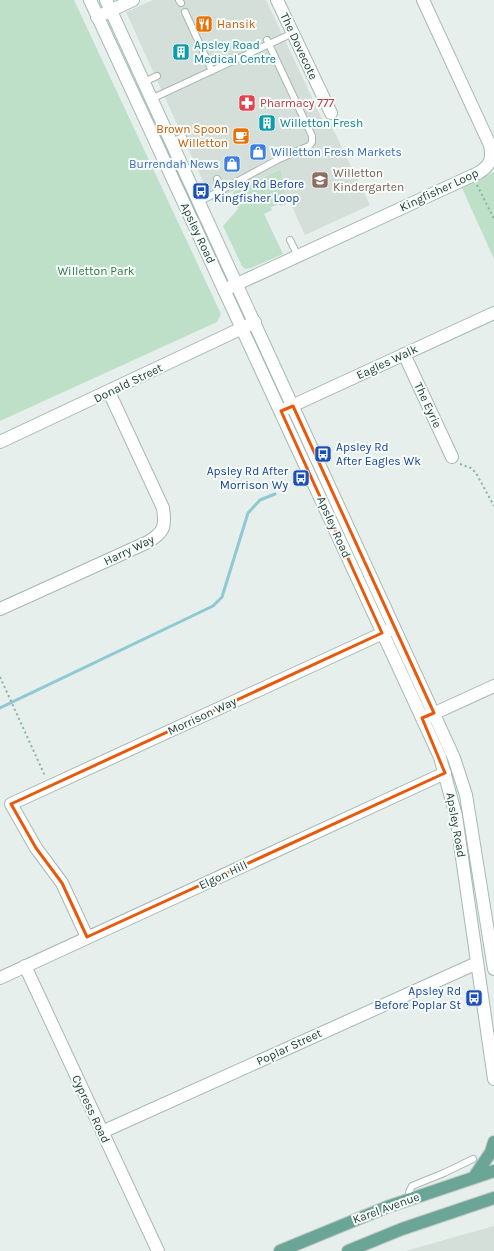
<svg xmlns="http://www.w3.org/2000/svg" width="494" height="1251" viewBox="0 0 494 1251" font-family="Karla,sans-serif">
	<rect width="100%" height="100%" fill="#e6efeb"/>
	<path fill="#d4dfda" d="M153 0H266L323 121 330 123 370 205 305 235 290 202 286 204 281 169 212 201 126 12Z
		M494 1226V1251H405Z"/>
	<path fill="#bfe0c8" d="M0 0H74L221 314 217 322 0 421Z
		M281 169 286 204 280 206 279 204 271 207 272 210 264 214 283 254 251 268 245 269 242 266 223 226 238 209 233 192Z
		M494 172V259L462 188Z"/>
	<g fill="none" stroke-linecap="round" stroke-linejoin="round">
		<path stroke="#8ec9d4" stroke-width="3" d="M0 708 213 606 222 597 248 513 260 500 275 494"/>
		<defs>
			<path id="service" d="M179 0 181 3
				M185 12 212 71
				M144 82 157 76
				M151 99 293 33
				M171 142 183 137
				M217 179 223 190
				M199 202 279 159 309 146 312 142V136L267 40
				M290 240 298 256
				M412 1198 409 1192 412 1186 444 1173 473 1159"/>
			<path id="minor" d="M277 0 331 113
				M224 290 478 173C490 166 493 159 490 145L423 0
				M404 354 452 457
				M283 410 494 313
				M0 442 255 322
				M0 609 148 542C164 532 166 527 163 508L109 392
				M87 937 62 883 36 848 11 804 394 628
				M25 966 158 1251
				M0 978 445 773
				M102 1132 477 963"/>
			<path id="tertiary" d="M97 17 133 0
				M424 718 494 686"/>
			<path id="secondary" d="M90 0 440 757 456 816 494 1079
				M106 0 454 758 466 795 494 969"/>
			<path id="primary" d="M474 1177 491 1152 494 1142
				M280 1251 387 1207 494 1171
				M348 1251 402 1229 494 1198"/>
		</defs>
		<use href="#service" stroke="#a8b8b2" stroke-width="8"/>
		<use href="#minor" stroke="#a8b8b2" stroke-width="14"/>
		<use href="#tertiary" stroke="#a8b8b2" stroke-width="14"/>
		<use href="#secondary" stroke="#a4bbb3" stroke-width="14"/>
		<use href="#primary" stroke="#c2cac8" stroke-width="14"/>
		<path stroke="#86b3a5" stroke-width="2" stroke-dasharray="2 3" stroke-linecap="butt" d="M477 185 494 219
			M460 464 471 468 476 473 494 506
			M0 677 45 776"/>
		<use href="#service" stroke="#fff" stroke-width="6"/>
		<use href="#minor" stroke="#fff" stroke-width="12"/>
		<use href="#tertiary" stroke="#fff" stroke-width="12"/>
		<use href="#secondary" stroke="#fff" stroke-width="12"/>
		<use href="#primary" stroke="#6aa596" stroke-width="12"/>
	</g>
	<path fill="none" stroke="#e8590c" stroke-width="3" stroke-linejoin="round" d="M293 406 434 713 422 718 445 773 87 937 62 883 36 848 11 804 382 633 281 411Z"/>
	<defs>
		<symbol id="restaurant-square" viewBox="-11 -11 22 22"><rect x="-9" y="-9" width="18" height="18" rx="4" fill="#e8710a" stroke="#f7fbf9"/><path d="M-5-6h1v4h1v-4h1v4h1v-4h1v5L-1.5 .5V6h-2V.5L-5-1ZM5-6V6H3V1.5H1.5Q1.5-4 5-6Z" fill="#fff"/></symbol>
		<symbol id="building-square" viewBox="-11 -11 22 22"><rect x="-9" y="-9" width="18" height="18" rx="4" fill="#0f9aa8" stroke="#f7fbf9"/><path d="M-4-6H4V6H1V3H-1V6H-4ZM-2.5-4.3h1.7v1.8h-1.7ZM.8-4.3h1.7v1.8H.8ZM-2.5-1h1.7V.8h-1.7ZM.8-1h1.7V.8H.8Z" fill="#fff"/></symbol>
		<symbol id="pharmacy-square" viewBox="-11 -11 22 22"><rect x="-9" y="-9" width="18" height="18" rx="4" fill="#e0444e" stroke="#f7fbf9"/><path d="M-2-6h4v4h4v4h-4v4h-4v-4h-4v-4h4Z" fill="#fff"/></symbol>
		<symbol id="cafe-square" viewBox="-11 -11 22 22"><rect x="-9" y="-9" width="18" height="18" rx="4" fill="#e8710a" stroke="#f7fbf9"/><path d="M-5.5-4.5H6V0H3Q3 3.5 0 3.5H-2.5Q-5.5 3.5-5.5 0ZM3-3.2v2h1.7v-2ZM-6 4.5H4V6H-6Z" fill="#fff"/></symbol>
		<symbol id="shop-square" viewBox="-11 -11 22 22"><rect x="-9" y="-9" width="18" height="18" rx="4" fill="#3f7fe0" stroke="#f7fbf9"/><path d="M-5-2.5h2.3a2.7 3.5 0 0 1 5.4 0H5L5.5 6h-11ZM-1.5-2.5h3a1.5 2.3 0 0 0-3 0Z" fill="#fff"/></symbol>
		<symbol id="school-square" viewBox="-11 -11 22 22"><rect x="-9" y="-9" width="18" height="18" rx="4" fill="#8d6e63" stroke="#f7fbf9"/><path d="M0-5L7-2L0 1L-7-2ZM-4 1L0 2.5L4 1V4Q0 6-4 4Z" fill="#fff"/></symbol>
		<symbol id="bus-square" viewBox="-11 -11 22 22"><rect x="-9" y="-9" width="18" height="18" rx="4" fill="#1a4fb4" stroke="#f7fbf9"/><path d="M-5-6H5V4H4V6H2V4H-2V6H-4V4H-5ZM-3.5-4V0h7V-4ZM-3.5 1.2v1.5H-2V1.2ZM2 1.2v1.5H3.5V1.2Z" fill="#fff"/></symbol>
	</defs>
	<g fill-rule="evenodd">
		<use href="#restaurant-square" x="194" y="14" width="20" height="20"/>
		<use href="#building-square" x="171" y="42" width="20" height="20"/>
		<use href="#pharmacy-square" x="237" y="93" width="20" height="20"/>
		<use href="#building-square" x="257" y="113" width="20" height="20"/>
		<use href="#cafe-square" x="231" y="126" width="20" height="20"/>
		<use href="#shop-square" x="248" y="142" width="20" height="20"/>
		<use href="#shop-square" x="222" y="154" width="20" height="20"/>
		<use href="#school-square" x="310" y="170" width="20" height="20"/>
		<use href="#bus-square" x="191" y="181" width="20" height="20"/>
		<use href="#bus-square" x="313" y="444" width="20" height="20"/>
		<use href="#bus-square" x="291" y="468" width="20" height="20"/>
		<use href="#bus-square" x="464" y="988" width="20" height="20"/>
	</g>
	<g text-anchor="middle" stroke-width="4" stroke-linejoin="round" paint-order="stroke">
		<g font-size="12" fill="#c56008" stroke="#f7fbf9" text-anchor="start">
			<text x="217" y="28">Hansik</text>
			<text x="228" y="133" text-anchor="end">Brown Spoon<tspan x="228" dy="14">Willetton</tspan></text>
		</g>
		<g font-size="12" fill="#0d838f" stroke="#f7fbf9" text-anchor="start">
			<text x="194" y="49">Apsley Road<tspan x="194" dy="14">Medical Centre</tspan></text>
			<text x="280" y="127">Willetton Fresh</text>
		</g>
		<g font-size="12" fill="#24423a" stroke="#f7fbf9">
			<text transform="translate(299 46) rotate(65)" y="4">The Dovecote</text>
			<text transform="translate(439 190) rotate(-25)" y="4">Kingfisher Loop</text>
			<text transform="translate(198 233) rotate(65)" y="4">Apsley Road</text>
			<text transform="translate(387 362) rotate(-25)" y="4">Eagles Walk</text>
			<text transform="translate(128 383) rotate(-26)" y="4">Donald Street</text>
			<text transform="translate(428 405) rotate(65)" y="4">The Eyrie</text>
			<text transform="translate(334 527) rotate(66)" y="4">Apsley Road</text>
			<text transform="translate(129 550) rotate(-26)" y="4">Harry Way</text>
			<text transform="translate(202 716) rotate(-25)" y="4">Morrison Way</text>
			<text transform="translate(456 825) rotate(80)" y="4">Apsley Road</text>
			<text transform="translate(223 875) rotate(-25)" y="4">Elgon Hill</text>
			<text transform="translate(289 1047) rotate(-25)" y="4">Poplar Street</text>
			<text transform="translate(91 1109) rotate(65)" y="4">Cypress Road</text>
			<text transform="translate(386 1208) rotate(-20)" y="4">Karel Avenue</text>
		</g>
		<g font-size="12" fill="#be3a42" stroke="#f7fbf9" text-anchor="start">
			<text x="260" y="107">Pharmacy 777</text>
		</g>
		<g font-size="12" fill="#366cbe" stroke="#f7fbf9" text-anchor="start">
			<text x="271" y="156">Willetton Fresh Markets</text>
			<text x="219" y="168" text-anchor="end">Burrendah News</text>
		</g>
		<g font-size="12" fill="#785e54" stroke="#f7fbf9" text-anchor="start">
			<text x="333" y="177">Willetton<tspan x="333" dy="14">Kindergarten</tspan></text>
		</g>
		<g font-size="12" fill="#164399" stroke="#f7fbf9" text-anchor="start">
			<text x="214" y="188">Apsley Rd Before<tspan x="214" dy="14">Kingfisher Loop</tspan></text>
			<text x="336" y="451">Apsley Rd<tspan x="336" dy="14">After Eagles Wk</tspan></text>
			<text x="288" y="475" text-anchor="end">Apsley Rd After<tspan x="288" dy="14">Morrison Wy</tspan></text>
			<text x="461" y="995" text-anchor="end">Apsley Rd<tspan x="461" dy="14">Before Poplar St</tspan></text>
		</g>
		<g font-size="12" fill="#2d7a4b" stroke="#f7fbf9">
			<text x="96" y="275">Willetton Park</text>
		</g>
	</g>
</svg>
